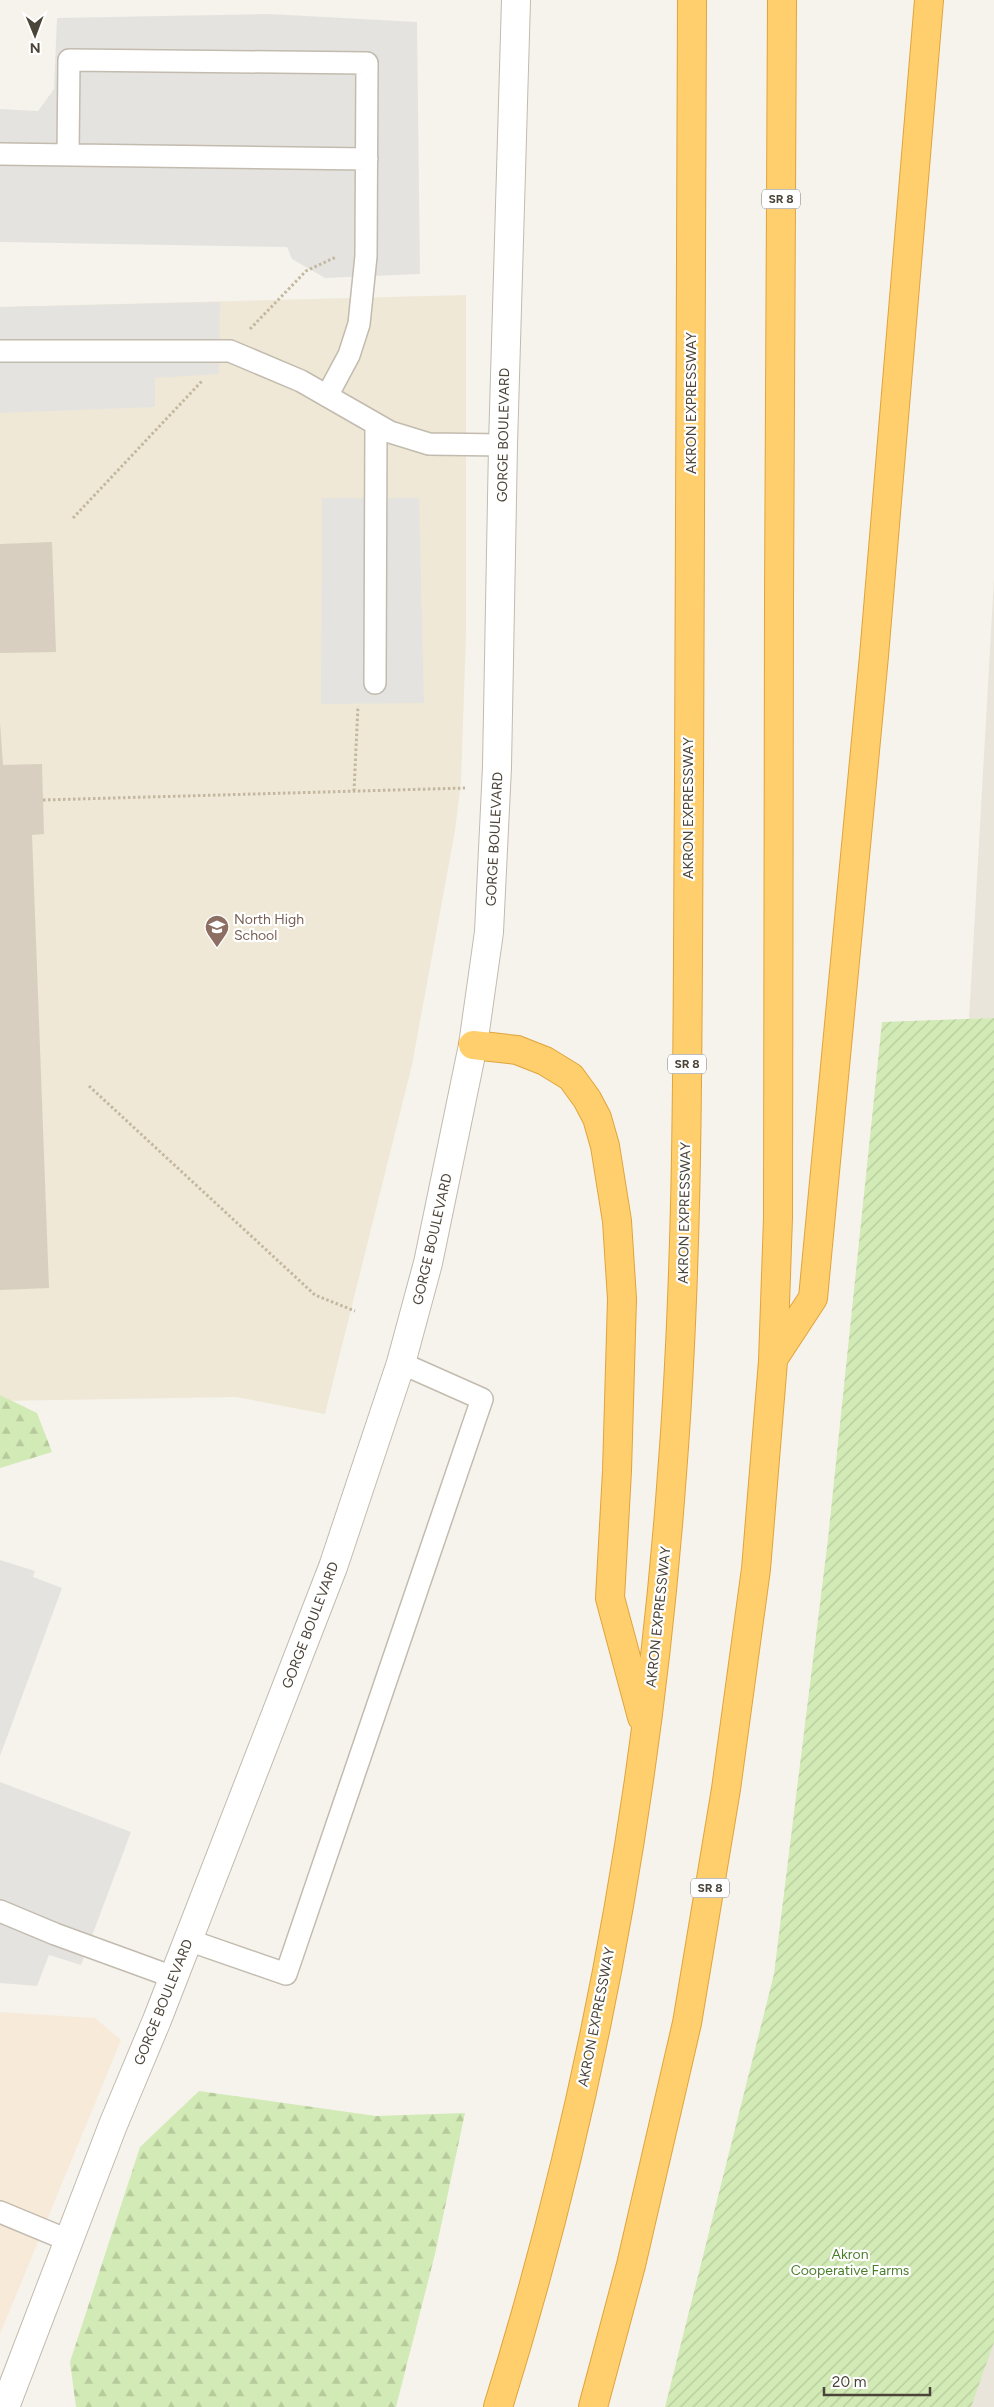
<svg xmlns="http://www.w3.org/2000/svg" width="994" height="2407" viewBox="0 0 994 2407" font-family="Figtree,sans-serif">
	<defs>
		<pattern id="forest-firs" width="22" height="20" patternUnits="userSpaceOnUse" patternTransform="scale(1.25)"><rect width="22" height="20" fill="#d2eab5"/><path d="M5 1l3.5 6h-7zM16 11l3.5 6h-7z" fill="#b6ca9c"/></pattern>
		<pattern id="garden-furrows" width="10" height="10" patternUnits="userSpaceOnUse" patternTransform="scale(1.25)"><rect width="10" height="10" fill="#d2eab5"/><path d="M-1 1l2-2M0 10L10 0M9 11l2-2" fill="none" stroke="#b6ca9c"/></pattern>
	</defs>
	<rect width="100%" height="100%" fill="#f6f3ec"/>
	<path fill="#eae5da" d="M994 579V1018L969 1019Z
		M994 2339V2407H970Z"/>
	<path fill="#f7ead8" d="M0 2012 95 2018 121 2040 0 2334Z"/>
	<path fill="#efe8d6" d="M466 295V635L461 782 455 831 412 1065 325 1414 236 1397 0 1401V307Z"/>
	<path fill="url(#forest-firs)" d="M0 1395 37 1413 52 1452 0 1468Z
		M199 2091 376 2116 465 2113 435 2254 396 2407H76L70 2362 140 2147Z"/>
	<path fill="url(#garden-furrows)" d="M994 1018V2342L971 2407H665L774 1974 828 1539 882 1022Z"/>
	<path fill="#e5e3e0" d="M269 14 417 22 420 274 325 278 292 259 287 247 0 242V109L38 111 54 89 57 18Z
		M220 302 219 374 155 378V407L0 413V307Z
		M322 498H419L424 703 321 704Z
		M0 1560 35 1571 33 1577 62 1588 0 1756Z
		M0 1782 131 1832 81 1965 49 1955 37 1986 0 1983Z"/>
	<path fill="#d8cfc1" d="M52 542 56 652 0 653V544Z
		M0 722 3 765 42 764 44 834 32 835 49 1288 0 1290Z"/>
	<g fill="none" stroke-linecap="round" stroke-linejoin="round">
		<defs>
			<path id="service" d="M0 154 367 159
				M68 155 69 60 367 63 366 256 359 324 349 355 327 396
				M0 351H230L301 381 390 432 429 444 503 445
				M375 683 376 424
				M0 1911 55 1934 173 1977
				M188 1940 286 1974 482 1399 401 1363
				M0 2212 70 2241"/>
			<path id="tertiary" d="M5 2407 113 2125 157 2020 333 1567 401 1363 428 1263 473 1045 489 932 497 767 503 445 516 0"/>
			<path id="motorway" d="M473 1045 517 1050 545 1061 571 1077 587 1099 597 1118 605 1146 617 1221 622 1299 617 1471 610 1598 642 1717
				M773 1359 813 1298 874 656 929 0
				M498 2407C592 2105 649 1790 672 1474 690 1244 687 1011 689 780 690 520 691 260 692 0
				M593 2407 631 2265 687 2023 726 1789 756 1569 773 1361 778 1218 779 599 782 0"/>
		</defs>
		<use href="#service" stroke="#c2bbae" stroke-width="24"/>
		<use href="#tertiary" stroke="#c2bbae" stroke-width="30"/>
		<use href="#motorway" stroke="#e0a43c" stroke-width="30"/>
		<path stroke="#c4b79f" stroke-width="3" stroke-dasharray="2.5 2.5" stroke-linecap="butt" d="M250 329 306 271 336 257
			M73 518 202 381
			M354 791 358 706
			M43 800 465 788
			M89 1086 315 1295 355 1311"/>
		<use href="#service" stroke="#fff" stroke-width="21"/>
		<use href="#tertiary" stroke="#fff" stroke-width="28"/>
		<use href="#motorway" stroke="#ffcf6e" stroke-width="28"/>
	</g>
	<defs>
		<symbol id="school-pin" viewBox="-11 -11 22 30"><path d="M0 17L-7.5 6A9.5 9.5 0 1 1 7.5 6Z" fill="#8d6e63" stroke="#fff"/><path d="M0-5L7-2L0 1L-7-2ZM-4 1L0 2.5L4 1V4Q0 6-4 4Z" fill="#fff"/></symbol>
	</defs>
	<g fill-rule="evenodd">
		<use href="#school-pin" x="203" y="913" width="28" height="38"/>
	</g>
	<g text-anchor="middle" stroke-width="4.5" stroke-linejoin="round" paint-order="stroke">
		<g fill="#fff" stroke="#817c74" stroke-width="1">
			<rect x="762" y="189.5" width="38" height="19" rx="4"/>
			<rect x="668" y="1054.5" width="38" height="19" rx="4"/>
			<rect x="691" y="1878.5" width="38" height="19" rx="4"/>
		</g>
		<g font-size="12" font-weight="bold" fill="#4b4439">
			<text x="781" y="203">SR 8</text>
			<text x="687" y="1068">SR 8</text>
			<text x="710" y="1892">SR 8</text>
		</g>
		<g font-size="14" fill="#4b4439" stroke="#fff">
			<text transform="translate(691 403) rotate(-90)" y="5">AKRON EXPRESSWAY</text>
			<text transform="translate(503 435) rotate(-89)" y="5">GORGE BOULEVARD</text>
			<text transform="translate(688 808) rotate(-90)" y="5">AKRON EXPRESSWAY</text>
			<text transform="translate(494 839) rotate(-87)" y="5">GORGE BOULEVARD</text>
			<text transform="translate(684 1213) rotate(-89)" y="5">AKRON EXPRESSWAY</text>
			<text transform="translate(432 1239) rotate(-77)" y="5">GORGE BOULEVARD</text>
			<text transform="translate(658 1617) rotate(-84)" y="5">AKRON EXPRESSWAY</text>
			<text transform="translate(310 1625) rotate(-69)" y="5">GORGE BOULEVARD</text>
			<text transform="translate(163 2002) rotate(-68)" y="5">GORGE BOULEVARD</text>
			<text transform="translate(596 2017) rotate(-79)" y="5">AKRON EXPRESSWAY</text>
		</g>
		<g font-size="14" fill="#785e54" stroke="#fff" text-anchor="start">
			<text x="234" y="924">North High<tspan x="234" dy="16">School</tspan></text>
		</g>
		<g font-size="14" fill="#4a7f2a" stroke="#fff">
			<text x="850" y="2259">Akron<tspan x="850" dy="16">Cooperative Farms</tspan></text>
		</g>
	</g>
	<g transform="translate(35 35) rotate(179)" stroke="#ffffff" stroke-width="4" paint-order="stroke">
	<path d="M0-4L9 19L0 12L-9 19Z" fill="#4b4439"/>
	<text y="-8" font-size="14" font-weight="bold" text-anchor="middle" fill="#4b4439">N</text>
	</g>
	<path d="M824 2387v8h106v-8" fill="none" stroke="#4b4439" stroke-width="2.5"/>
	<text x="832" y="2387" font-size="15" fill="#4b4439" stroke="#ffffff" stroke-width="4" paint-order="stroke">20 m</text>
</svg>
